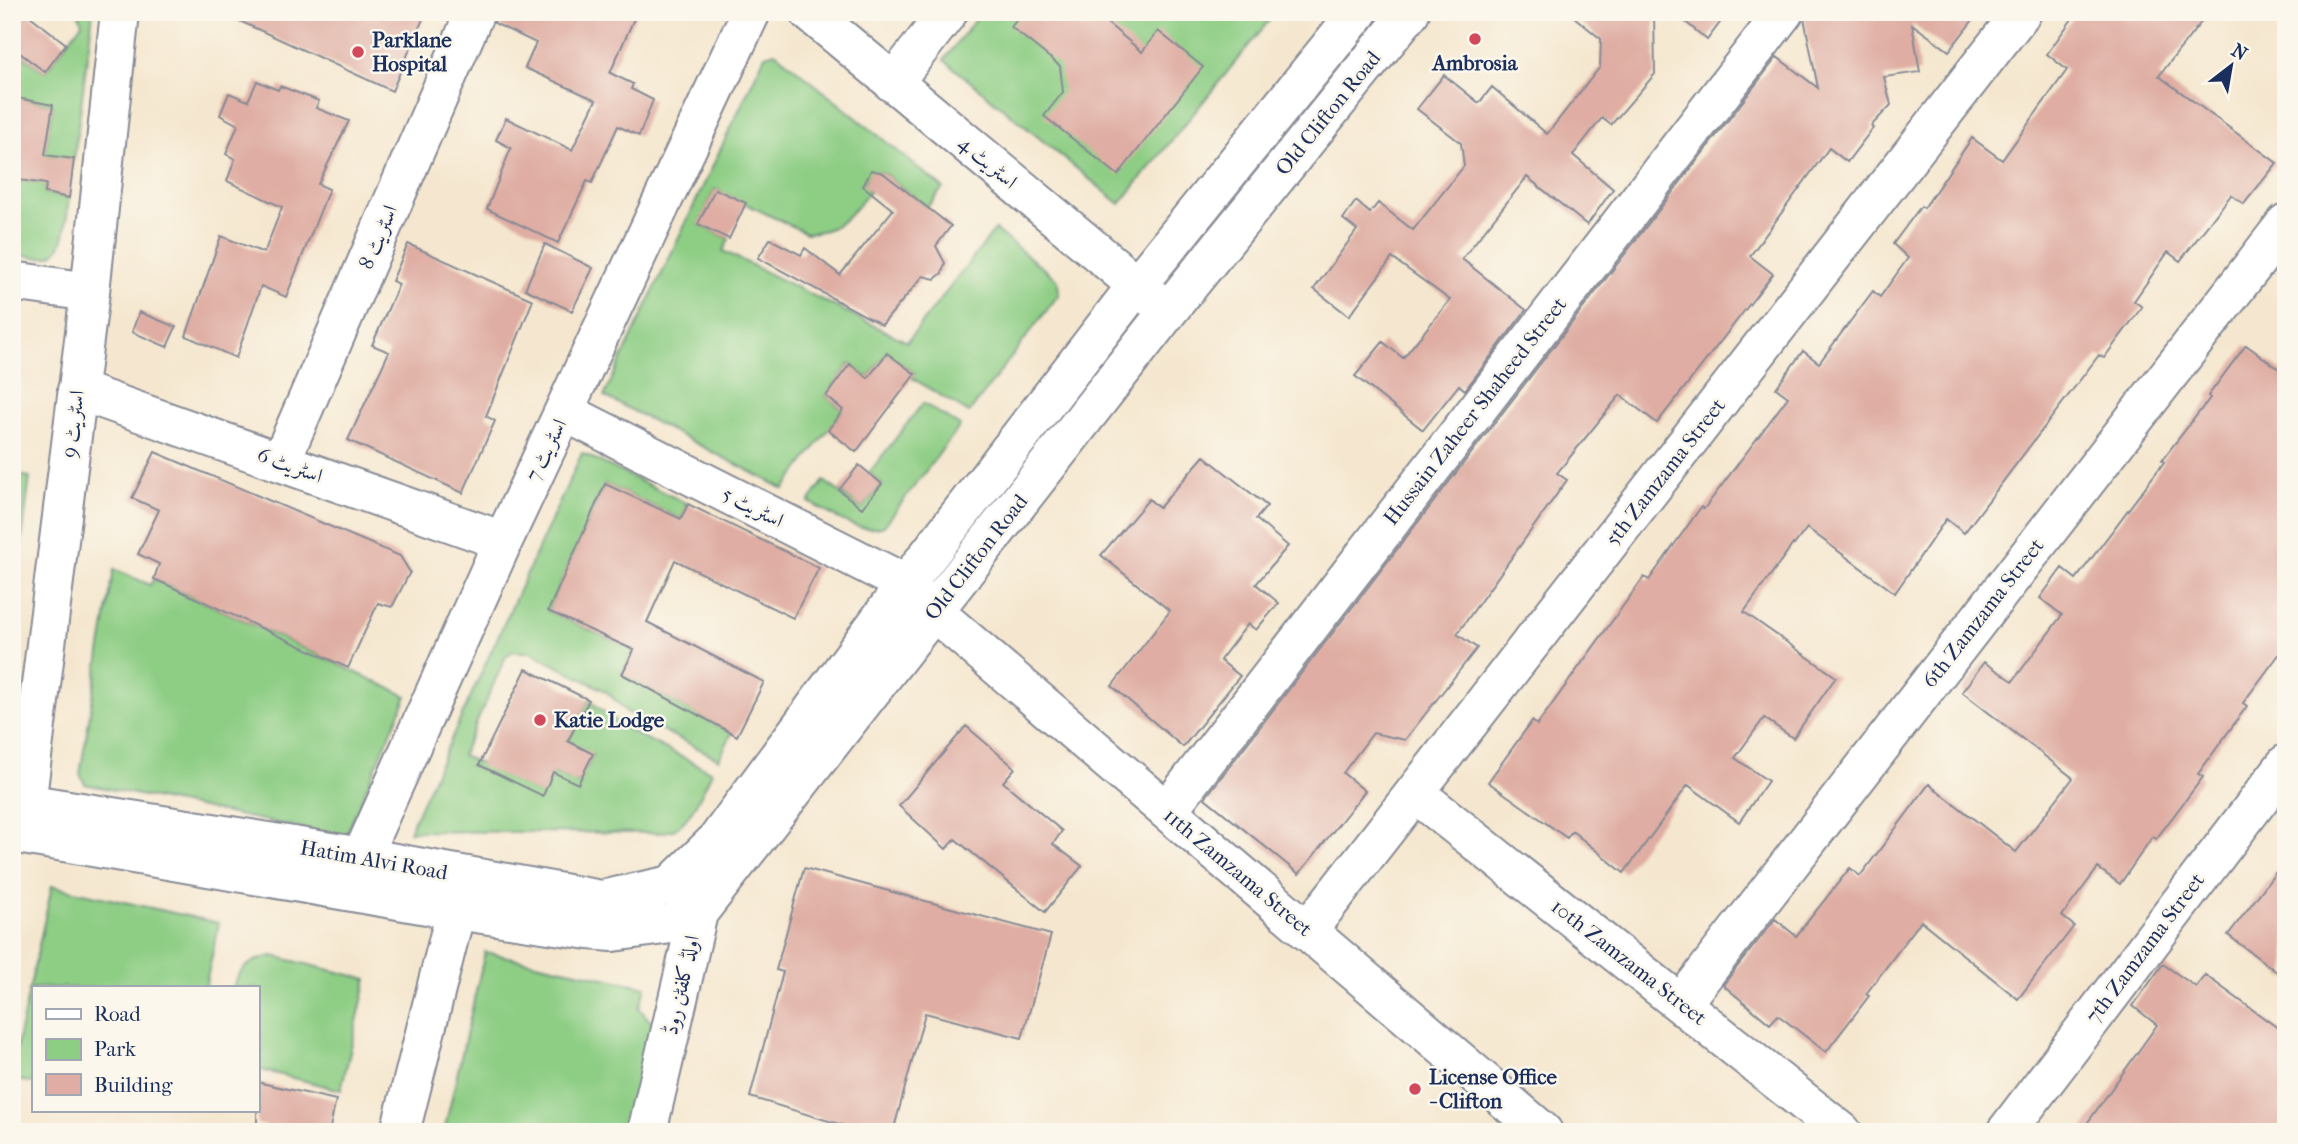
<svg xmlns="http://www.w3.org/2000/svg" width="2298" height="1144" viewBox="0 0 2298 1144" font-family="'IM FELL French Canon',Amiri,serif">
	<rect width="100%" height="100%" fill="#fbf7ec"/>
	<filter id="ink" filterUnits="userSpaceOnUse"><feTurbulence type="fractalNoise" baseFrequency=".0143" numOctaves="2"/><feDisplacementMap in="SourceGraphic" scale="14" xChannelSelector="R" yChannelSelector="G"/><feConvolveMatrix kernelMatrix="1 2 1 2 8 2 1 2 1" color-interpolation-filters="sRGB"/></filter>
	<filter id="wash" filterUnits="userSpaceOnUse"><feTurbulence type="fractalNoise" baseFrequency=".00686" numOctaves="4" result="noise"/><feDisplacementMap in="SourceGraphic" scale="28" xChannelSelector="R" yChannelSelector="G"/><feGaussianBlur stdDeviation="1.57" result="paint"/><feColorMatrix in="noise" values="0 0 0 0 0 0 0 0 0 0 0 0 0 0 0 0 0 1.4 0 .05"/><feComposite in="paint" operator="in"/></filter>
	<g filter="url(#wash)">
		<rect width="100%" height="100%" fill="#f5e7cf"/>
		<path fill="#8dcd84" stroke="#547e71" stroke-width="2" d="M78 12H93L74 159 50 156 45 193 69 198C66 215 68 254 46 257 35 259 23 255 12 253V179L40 183 53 105 12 97V47L45 72 82 23Z
			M981 12H1276L1120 204 944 60Z
			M775 52 943 188 927 207 883 173 872 171 864 184 869 192C849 216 840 232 806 233L715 189 699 224 729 239 723 251 907 342 995 230 1058 280 1059 294 969 413 912 378 915 374 887 353 868 378 850 364 826 396 843 410 784 489 604 396 765 55Z
			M923 403 960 426 884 526C858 535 831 514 809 502L824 481 862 508 882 484 869 473Z
			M582 453 688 504 681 519 605 484 548 611 634 650 622 673 732 733 719 759 628 713 606 691 530 652H512L506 656 462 755 542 795 553 772 578 784 593 755 568 741 589 700 624 728 712 772C704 788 691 820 675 829 670 831 664 832 658 833L409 831Z
			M12 474 30 477 12 618Z
			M114 569 150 585 154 579 407 696 345 837 85 784 80 774Z
			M52 886 219 923 205 988H33V1083L12 1079V1068Z
			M485 952 646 987 639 1008 661 1034 636 1132H444Z
			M273 956 367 979 341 1090 257 1069V988H233C239 967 253 959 273 956Z"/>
		<g id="blocks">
			<path fill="#dfada3" d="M12 12H25L66 44 45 72 12 47Z
				M220 12H426L392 91Z
				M496 12H637L610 73 633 84 631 89 653 100 639 136 618 126 592 183 587 181 558 243 487 209 511 148 496 140 506 118 572 150 596 100 525 68 536 43 494 23Z
				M1023 12H1094L1142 52 1158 31 1203 67 1118 175 1044 116 1063 92 1060 66 1011 27Z
				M1568 12H1654L1655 74 1611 125 1602 118 1573 155 1613 189 1587 225 1527 177 1462 259 1526 310 1465 390 1459 385 1423 430 1355 376 1383 342 1403 358 1450 300 1392 258 1349 316 1314 289 1357 230 1343 219 1356 201 1370 213 1378 203 1413 230 1464 166 1461 143 1417 109 1444 75 1479 103 1492 87 1547 134 1600 67 1601 39Z
				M1674 12H1728L1707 40Z
				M1805 12H1979L1949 51 1912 24 1920 72 1884 77 1891 105 1871 126 1873 128 1847 162 1829 148 1750 256 1773 274 1657 423 1620 395 1557 473 1567 480 1457 634 1477 648 1405 740 1373 733 1343 773 1365 791 1299 874 1205 798 1777 57 1818 88 1804 18Z
				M2077 12H2209L2159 76 2277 163 2244 204 2231 195 2180 261 2168 252 2134 301 2142 307 2104 358 2099 355 1964 533 1946 519 1895 593 1807 528 1794 545 1793 544 1744 612 1836 677 1793 738 1764 718 1735 758 1768 781 1739 822 1688 785 1624 873 1572 831 1567 838 1488 782 1532 721 1537 725 1644 577 1649 580 1701 507 1704 509 1788 397 1776 388 1803 351 1819 363 1873 291 1880 297 1908 258 1893 244 1921 206 1924 208 1972 138 2002 160 2067 70 2047 54Z
				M257 81 278 90 280 86 319 101 316 108 349 121 318 184 329 189 286 297 261 286 236 358 186 336 221 236 264 253 282 207 227 181 235 159 226 154 238 125 220 115 229 93 248 101Z
				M12 97 53 105 45 155 74 159 69 198 45 193 46 184 12 179Z
				M871 170 883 173 951 226 936 246 945 263 942 273 935 279 923 276 882 325 758 258 770 239 801 255 805 248 840 275 893 210 863 186Z
				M715 189 746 203 729 239 698 224Z
				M408 244 533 300 486 416 495 421 463 493 348 440 389 352 372 345 399 284 392 281Z
				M545 244 593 268 572 311 525 289Z
				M139 312 176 327 167 347 132 332Z
				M2246 345 2286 374V645L2243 703 2247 706 2198 774 2203 777 2156 839 2153 836 2120 884 2098 868 2062 916 2074 926 2018 999 1921 921 1866 994 1869 996 1826 1052 1778 1015 1770 1024 1723 985 1775 919 1796 936 1850 868 1860 876 1929 784 2016 852 2073 778 1962 692 1984 662 2013 681 2062 615 2040 598 2062 568 2076 579 2164 462 2162 460 2210 398 2208 396Z
				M887 353 915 374 856 452 828 430 843 410 826 396 850 364 868 378Z
				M155 452 400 556 410 572 392 607 378 603 348 668 154 579 159 564 138 554 159 510 132 498Z
				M1204 456 1267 506 1256 519 1288 546 1256 584 1279 603 1256 630 1248 624 1220 660 1240 676 1183 747 1112 686 1170 611 1101 555 1149 499 1159 508Z
				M859 465 882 484 862 508 839 490Z
				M605 484 681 519 688 504 819 568 793 618 675 560 647 622 764 682 737 736 622 674 634 650 548 611Z
				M526 669 589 700 568 741 593 754 578 784 553 772 543 796 479 765Z
				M966 726 1015 768 1003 782 1062 831 1053 844 1082 866 1045 912 955 839 946 849 899 806Z
				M2286 859V979L2228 935Z
				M804 868 1051 935 1022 1038 925 1013 893 1132H865L750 1097 783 972 776 970Z
				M2163 964 2196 987 2205 975 2286 1034V1132H2081L2157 1025 2133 1006Z
				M257 1082 336 1100 329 1132H291L257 1124Z"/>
		</g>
	</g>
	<g filter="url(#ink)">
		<use href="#blocks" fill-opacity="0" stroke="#888b96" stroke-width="2"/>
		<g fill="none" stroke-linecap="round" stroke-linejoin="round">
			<defs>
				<path id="minor" d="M809 12 1157 302
					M893 83 948 12
					M12 281 90 292
					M77 390 503 541
					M565 412 906 584 933 611 1543 1132
					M281 461 475 12
					M1415 793 1842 1132
					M12 801 362 857 601 900 671 885 717 840 906 584 1137 285 1358 12
					M1167 811 1784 12
					M23 829 90 292 120 12
					M12 833 456 910 589 930 613 932 671 924 697 914 1168 311 1410 12
					M352 878 503 541 751 12
					M1307 931 2022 12
					M1681 1004 2286 223
					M400 1132 456 910
					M647 1132 702 896
					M2006 1132 2286 764"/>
			</defs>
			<use href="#minor" stroke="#888b96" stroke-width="42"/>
			<use href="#minor" stroke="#fff" stroke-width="38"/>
		</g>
	</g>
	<g fill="#d1495b" stroke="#fbf7ec" stroke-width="2.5">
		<circle cx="1475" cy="39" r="7"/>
		<circle cx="358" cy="52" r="7"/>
		<circle cx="540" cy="720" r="7"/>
		<circle cx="1415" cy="1089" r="7"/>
	</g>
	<g text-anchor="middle" stroke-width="5" stroke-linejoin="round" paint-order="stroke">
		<g font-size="21" font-weight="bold" fill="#1b2f5e" stroke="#fbf7ec" text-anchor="start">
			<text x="372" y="47">Parklane<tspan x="372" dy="24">Hospital</tspan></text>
			<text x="1475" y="70" text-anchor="middle">Ambrosia</text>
			<text x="554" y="727">Katie Lodge</text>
			<text x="1429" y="1084">License Office<tspan x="1429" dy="24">- Clifton</tspan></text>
		</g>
		<g font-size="21" fill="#1b2f5e" stroke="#fbf7ec">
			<text transform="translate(1328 113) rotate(-51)" y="7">Old Clifton Road</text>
			<text transform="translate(988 162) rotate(40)" y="7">اسٹریٹ 4</text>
			<text transform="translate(378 237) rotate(-67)" y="7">اسٹریٹ 8</text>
			<text transform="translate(1475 411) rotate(-52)" y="7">Hussain Zaheer Shaheed Street</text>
			<text transform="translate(73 424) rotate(-83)" y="7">اسٹریٹ 9</text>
			<text transform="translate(546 450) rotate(-64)" y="7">اسٹریٹ 7</text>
			<text transform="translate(290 465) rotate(20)" y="7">اسٹریٹ 6</text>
			<text transform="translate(1665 472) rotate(-52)" y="7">5th Zamzama Street</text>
			<text transform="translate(753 507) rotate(27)" y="7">اسٹریٹ 5</text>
			<text transform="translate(976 557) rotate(-52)" y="7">Old Clifton Road</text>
			<text transform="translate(1983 613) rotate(-52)" y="7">6th Zamzama Street</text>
			<text transform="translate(374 860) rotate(10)" y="7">Hatim Alvi Road</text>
			<text transform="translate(1238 872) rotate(40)" y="7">11th Zamzama Street</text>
			<text transform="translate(2145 948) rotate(-53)" y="7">7th Zamzama Street</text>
			<text transform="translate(1629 962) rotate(38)" y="7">10th Zamzama Street</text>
			<text transform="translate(681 985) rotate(-77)" y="7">اولڈ کلفٹن روڈ</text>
		</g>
	</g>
	<rect width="2298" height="1144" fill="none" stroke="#fbf7ec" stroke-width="42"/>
	<rect x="32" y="986" width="228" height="126" fill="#fbf7ec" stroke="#a1a7b3" stroke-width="2"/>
	<rect x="46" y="1009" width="35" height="10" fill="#ffffff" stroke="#a1a7b3" stroke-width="2"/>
	<text x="94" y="1021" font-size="21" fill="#1b2f5e">Road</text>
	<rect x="46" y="1039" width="35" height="21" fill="#8dcd84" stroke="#a1a7b3" stroke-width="2"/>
	<text x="94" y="1056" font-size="21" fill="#1b2f5e">Park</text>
	<rect x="46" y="1074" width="35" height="21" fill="#dfada3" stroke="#a1a7b3" stroke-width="2"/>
	<text x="94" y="1092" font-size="21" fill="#1b2f5e">Building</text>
	<g transform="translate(2231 66) rotate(31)" stroke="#fbf7ec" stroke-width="5" paint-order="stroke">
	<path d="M0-5L12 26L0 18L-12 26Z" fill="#1b2f5e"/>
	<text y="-10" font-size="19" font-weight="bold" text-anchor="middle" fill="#1b2f5e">N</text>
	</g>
</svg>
